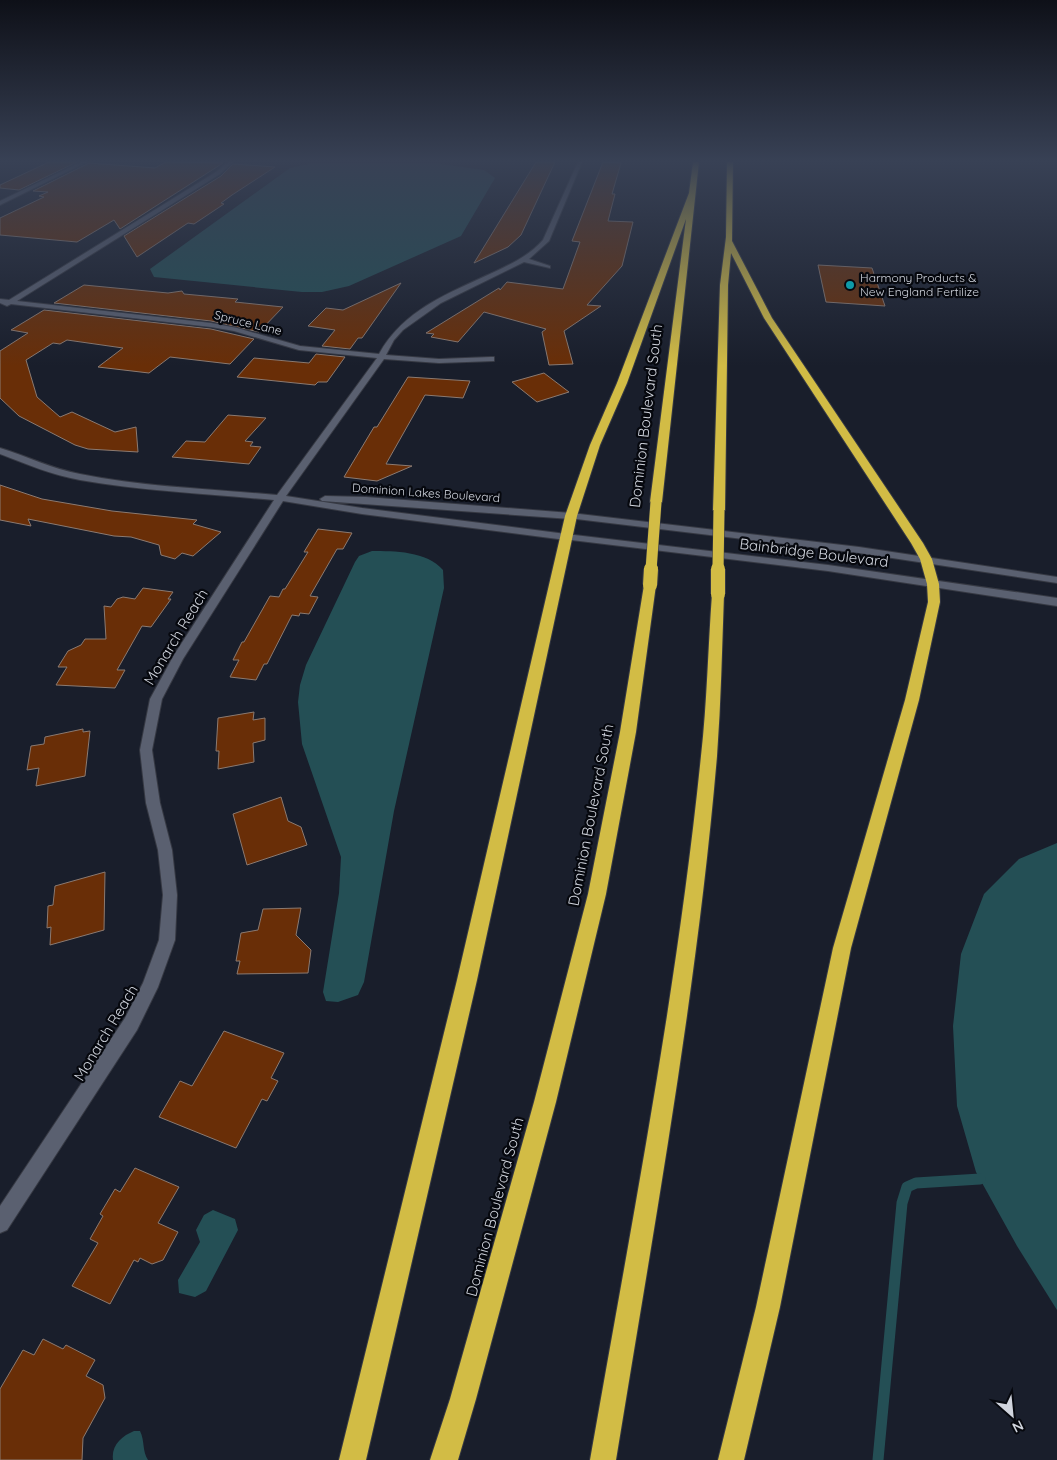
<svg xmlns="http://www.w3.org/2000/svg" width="1057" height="1460" viewBox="0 0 1057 1460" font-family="Quicksand,sans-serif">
	<rect width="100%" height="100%" fill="#191e2b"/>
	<path fill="#244f55" d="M313 163H434L484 170 495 178 461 236 349 286 322 292H302L154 277 150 269 290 168Z
		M372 551C394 551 427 551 443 570L444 588 394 811 364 982 358 995 338 1002 326 1001 323 992 339 893 341 857 302 744 298 702 300 685 306 665 355 562 359 556Z
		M1057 843V1310L1017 1246 976 1172 957 1106 953 1026 961 954 984 894 1019 859Z
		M213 1210 235 1219 238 1230 206 1291 195 1297 179 1293 178 1280 200 1242 196 1230 204 1215Z
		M134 1431H140C145 1441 142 1451 148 1460H113C111 1445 122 1436 134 1431Z"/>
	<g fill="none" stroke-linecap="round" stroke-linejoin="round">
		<path stroke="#244f55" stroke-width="11" d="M878 1460 902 1203 907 1187 916 1183 980 1179"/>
	</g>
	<path fill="#692e07" stroke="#8b7a71" d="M49 162H77L19 190 0 188V185Z
		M166 162 223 163 120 229 114 220 77 242 0 235V218L44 197 39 196 48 192 33 191 89 163 155 168Z
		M536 162H555L521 235 508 247 474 263Z
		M603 162 621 163 612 194H615L608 221 633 222 622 266 587 305 601 306 564 331 573 364 549 365 542 332 546 329 484 312 458 342 431 337 434 334 426 333 499 288 500 290 507 282 563 289 580 242 572 241Z
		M233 164 275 167 232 195 221 203 224 204 194 224 188 223 137 257 124 236 221 176Z
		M818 265 872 268 885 306 826 302Z
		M401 283 362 338H358L350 349 322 346 335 330 308 326 326 308 343 310Z
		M84 285 168 293 182 291 184 294 238 299 235 302 283 307 259 332 211 321 54 303Z
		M44 310 211 329 254 339 230 364 170 357 149 373 98 367 123 348 67 340 60 344 53 343 26 360 37 397 60 417 72 412 115 432 136 427 138 452 88 449 75 445 19 416 0 398V351L28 333 11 330Z
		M316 354 345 357 327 382H318L315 385 237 377 254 358 309 363Z
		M544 373 569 392 537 402 512 382Z
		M408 377 470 381 463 398 425 395 386 464 412 466 377 481 344 477 374 427H377Z
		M228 415 266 418 245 441 253 442 250 446 261 447 249 464 172 457 186 441 205 442Z
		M0 485 42 499 112 511 197 520 193 524 221 532 193 556 182 553 175 559 161 555 159 545 131 537 114 536 28 519 31 526 0 520Z
		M318 529 352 533 343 549H337L310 596 318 597 309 614 300 613 299 616 292 615 267 664H264L256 680 230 677 239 660H233L242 642H244L270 596 279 597 283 589H285L308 552H304Z
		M143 588 173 592 168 599H171L151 627 142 626 117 670H125L115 688 56 685 67 667H58L68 651 81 645 85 639H106L104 606 111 607 117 599 123 597 135 599Z
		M254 712 253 720 265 718V740L253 743 254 762 218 769 219 751H216L218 718Z
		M83 729V732L90 731 85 776 36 786 39 768 27 770 31 746 44 744 45 737Z
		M281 797 288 821 301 827 307 845 247 865 233 814Z
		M105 872 104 930 50 945 51 927 47 928 48 906 53 905 55 886Z
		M301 908 296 935 311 950 308 973 237 974 240 961H236L241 933 258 930 263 909Z
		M224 1031 284 1053 271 1078 278 1081 267 1101 262 1099 236 1148 159 1117 180 1081 192 1086Z
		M135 1168 179 1187 158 1223 178 1232 163 1260 152 1264 140 1258 138 1262 134 1260 110 1304 72 1286 98 1243 90 1239 103 1216 100 1214 115 1189 120 1192Z
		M43 1339 63 1349 66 1345 95 1360 86 1376 103 1385 105 1398 83 1438 82 1460H0V1389L23 1350 34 1355Z"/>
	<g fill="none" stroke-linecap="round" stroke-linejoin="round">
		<defs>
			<path id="street" d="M81 162H87L0 205V201Z
				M228 162H233L220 174 17 301 211 323 237 328 300 346 379 354C403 310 449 293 492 273 511 264 529 256 543 240L578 162H582L549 241 529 259 550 266V268L524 262 441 303 403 330 394 340 386 355 439 359 491 357H494V361L439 363 384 359 286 496 362 508 566 534 571 537 566 540 362 514 283 501 183 659 162 699 152 750 160 803 172 850 177 895 175 940 158 987 137 1030 7 1230 0 1233V1206L125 1018 143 983 159 940 163 895 158 850 146 803 140 750 150 699 174 655 274 500C209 494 144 491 80 480 52 475 26 464 0 454V448C27 456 52 469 80 474 144 487 212 489 277 495L377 358 299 350 234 331 211 327 11 304 7 306 0 303V299L9 300 216 172Z
				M325 496 366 497 571 513 576 516 571 519 322 501 320 499Z"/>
			<path id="secondary" d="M571 513 859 547 1057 577V583L859 553 568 518V514Z
				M566 534 828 565 1057 598V606L828 571 563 539 561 537Z"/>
			<path id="highway" d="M693 162H699L662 502 656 505 650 502 686 219 627 383 600 445 577 516 477 980 366 1460H339L457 980 565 516 590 445 617 383 689 193Z
				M727 162H733L732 241 772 318 923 543 932 559 939 584 940 602 919 700 851 948 780 1307 744 1460H718L756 1307 833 948 905 700 928 602 927 584 920 559 911 543 764 318 731 253 728 285 725 510 719 513 713 510 720 285 726 237Z
				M650 581 656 585 636 732 606 894 556 1102 476 1399 458 1460H430L450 1399 534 1102 588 894 620 732 644 585Z
				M718 590 724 594C722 648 721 702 717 756 697 992 654 1226 616 1460H590C631 1226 677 993 701 756 707 703 708 648 712 594Z"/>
		</defs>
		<use href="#street" stroke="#363943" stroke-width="2"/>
		<use href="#secondary" stroke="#363943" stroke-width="2"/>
		<use href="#highway" stroke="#363943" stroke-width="2"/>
		<use href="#street" fill="#5a6070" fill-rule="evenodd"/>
		<use href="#secondary" fill="#5a6070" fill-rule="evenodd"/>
		<use href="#highway" fill="#d2bc45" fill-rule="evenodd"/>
		<defs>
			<path id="highway-bridge-far1" d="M651 570 656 502
				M718 570 719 510"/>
			<path id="highway-bridge" d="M650 585 651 569
				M718 594V569"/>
		</defs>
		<use href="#highway-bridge-far1" stroke="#363943" stroke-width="12" stroke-linecap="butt"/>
		<use href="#highway-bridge" stroke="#363943" stroke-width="16" stroke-linecap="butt"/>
		<use href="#highway-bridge-far1" stroke="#d2bc45" stroke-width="11"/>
		<use href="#highway-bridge" stroke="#d2bc45" stroke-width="14"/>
	</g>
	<linearGradient id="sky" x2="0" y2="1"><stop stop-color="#0e1018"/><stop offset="0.44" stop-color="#384155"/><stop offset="1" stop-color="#384155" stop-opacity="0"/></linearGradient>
	<rect width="1057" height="366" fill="url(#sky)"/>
	<circle fill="#0f9aa8" stroke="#06080e" stroke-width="2" cx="850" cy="285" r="5"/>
	<g text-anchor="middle" stroke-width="4.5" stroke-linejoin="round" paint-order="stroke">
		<g font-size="12" fill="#d0d4dd" stroke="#06080e" text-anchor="start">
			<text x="860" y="282">Harmony Products &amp;<tspan x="860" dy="14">New England Fertilize</tspan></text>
		</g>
		<g font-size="12" fill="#d0d4dd" stroke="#06080e">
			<text transform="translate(248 323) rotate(14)" y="4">Spruce Lane</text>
			<text transform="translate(426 493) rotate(4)" y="4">Dominion Lakes Boulevard</text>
		</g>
		<g font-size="15" fill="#d0d4dd" stroke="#06080e">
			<text transform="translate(646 416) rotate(-83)" y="5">Dominion Boulevard South</text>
			<text transform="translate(814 553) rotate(7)" y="5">Bainbridge Boulevard</text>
			<text transform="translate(176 637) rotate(-59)" y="5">Monarch Reach</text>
			<text transform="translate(591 815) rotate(-79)" y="5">Dominion Boulevard South</text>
			<text transform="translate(106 1033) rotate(-59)" y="5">Monarch Reach</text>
			<text transform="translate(495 1207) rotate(-75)" y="5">Dominion Boulevard South</text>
		</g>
	</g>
	<g transform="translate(1012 1415) rotate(153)" stroke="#06080e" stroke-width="4" paint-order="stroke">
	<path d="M0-4L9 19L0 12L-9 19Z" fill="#d0d4dd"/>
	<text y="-8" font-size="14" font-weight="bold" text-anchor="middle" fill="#d0d4dd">N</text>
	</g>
</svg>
